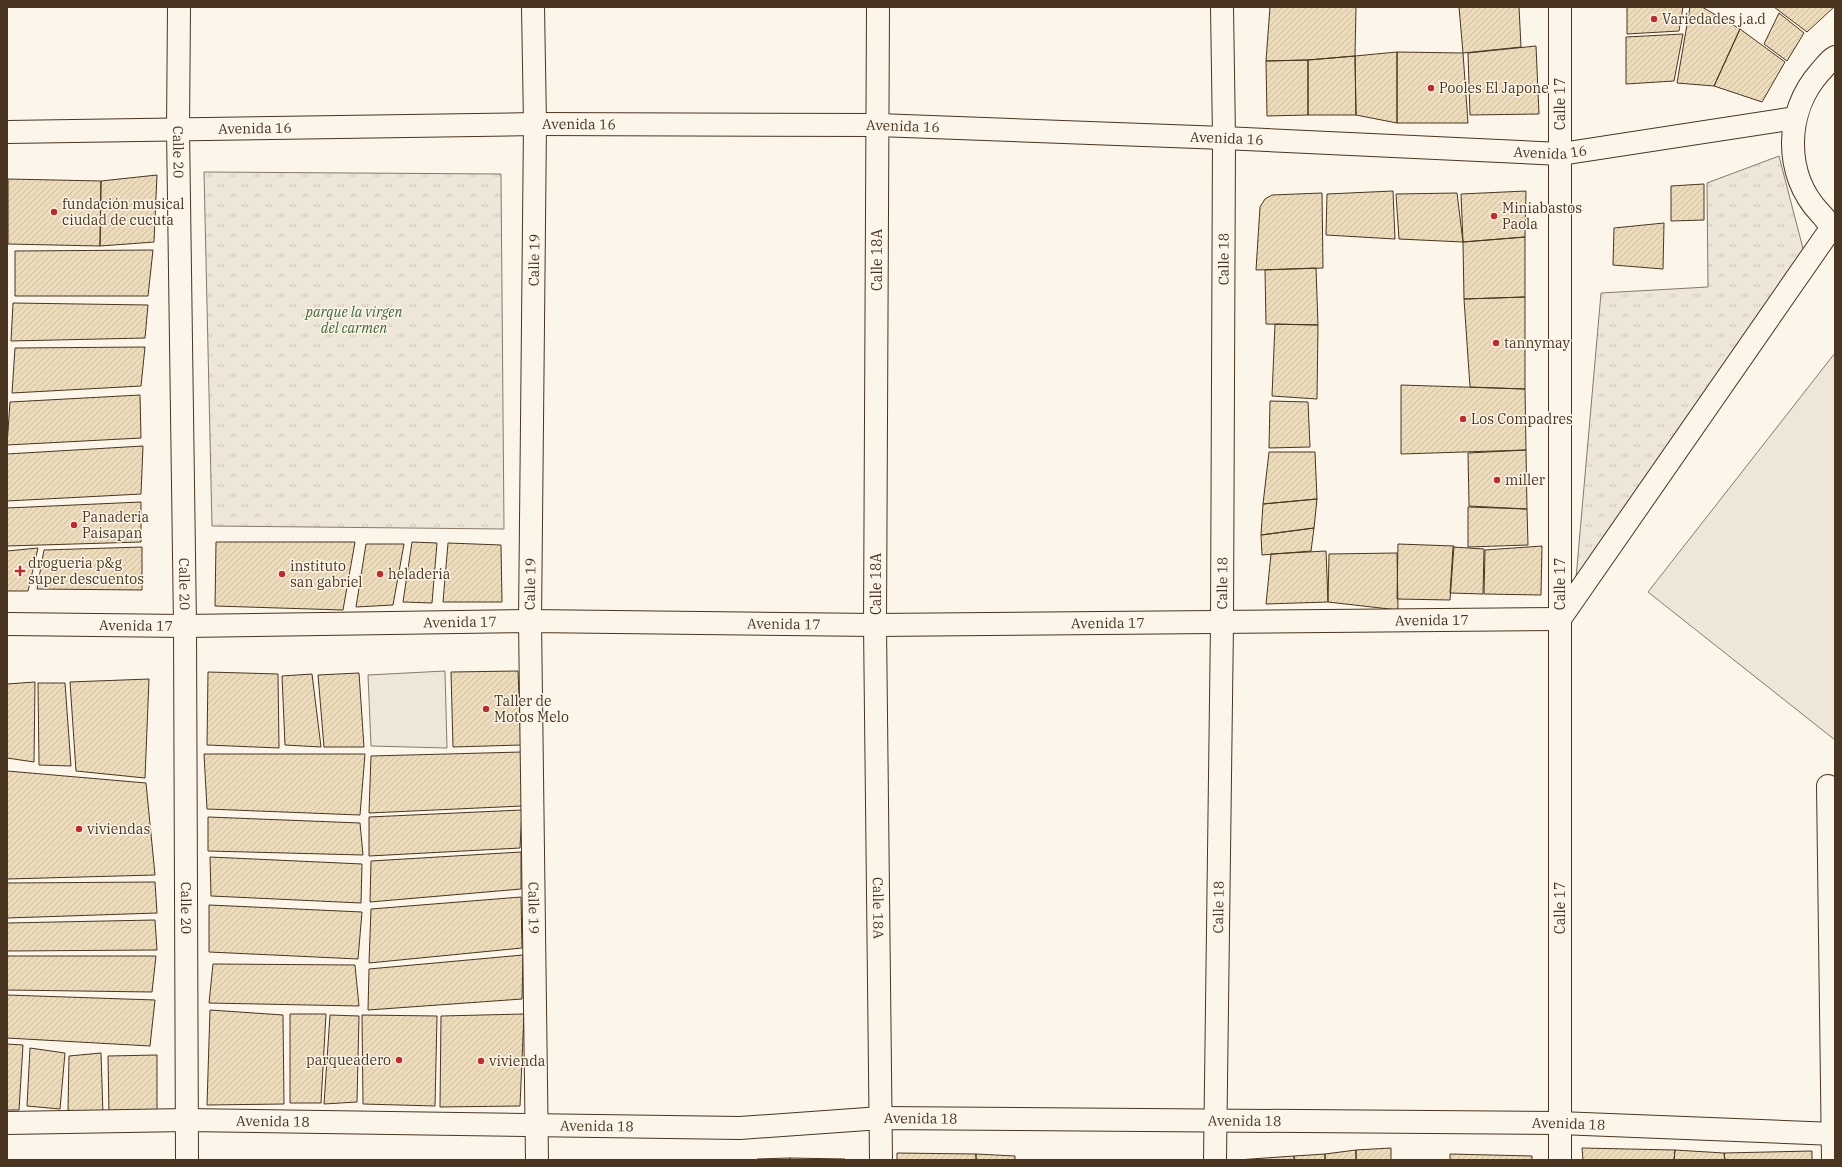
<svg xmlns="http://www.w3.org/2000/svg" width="1842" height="1167" viewBox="0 0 1842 1167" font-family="'IBM Plex Serif',serif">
	<defs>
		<pattern id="park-tufts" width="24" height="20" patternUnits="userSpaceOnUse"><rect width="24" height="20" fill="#ede6d9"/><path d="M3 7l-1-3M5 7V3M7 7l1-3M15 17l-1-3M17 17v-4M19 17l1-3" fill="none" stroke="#cdc6ba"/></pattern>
		<pattern id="building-hatch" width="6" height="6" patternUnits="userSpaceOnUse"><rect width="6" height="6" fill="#ecdcbc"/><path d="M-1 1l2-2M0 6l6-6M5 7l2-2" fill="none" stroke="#ccbda1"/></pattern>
	</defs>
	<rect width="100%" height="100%" fill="#fbf6e9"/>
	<path fill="#ede6d9" stroke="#887966" d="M1835 353V740L1648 592Z"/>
	<path fill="url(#park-tufts)" stroke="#887966" d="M1779 156 1807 264 1574 601 1601 293 1708 287 1707 183Z
		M204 172 501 174 504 529 212 526Z"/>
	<path fill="#ede7d9" stroke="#887966" d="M445 671 447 748 371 746 368 675Z"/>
	<path fill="url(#building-hatch)" stroke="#4a3520" d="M1270 7H1356L1355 56 1308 60 1266 61Z
		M1459 7H1519L1521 47 1463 53Z
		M1627 7H1683L1679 31 1627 34Z
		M1690 7H1702L1740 29 1714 86 1677 83Z
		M1774 7H1834L1807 32Z
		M1779 13 1804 33 1787 61 1764 44Z
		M1740 29 1785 62 1762 102 1714 86Z
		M1683 34 1674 81 1626 84V37Z
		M1536 46 1539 114 1470 115 1468 53Z
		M1397 52 1463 53 1468 123H1397Z
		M1397 52V123L1356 115 1355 56Z
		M1355 56 1356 115H1308V60Z
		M1308 60V115L1267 116 1266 61Z
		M157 175 154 242 100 246 101 181Z
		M8 179 101 181 100 246 8 244Z
		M1704 184V220L1671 221V186Z
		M1393 191 1395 239 1326 235 1327 194Z
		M1526 191 1525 237 1463 242 1461 194Z
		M1322 193 1323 268 1256 270 1260 207 1265 199 1272 195Z
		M1457 193 1463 242 1399 239 1396 194Z
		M1664 223 1663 269 1613 265 1614 228Z
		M1525 237V297L1464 299 1463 242Z
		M153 250 148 296H15V251Z
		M1316 268 1318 325 1266 324 1265 270Z
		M1525 297V389L1470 387 1464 299Z
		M13 303 148 305 145 338 11 341Z
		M1275 324 1318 325 1317 399 1272 396Z
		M145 347 141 386 12 393 15 348Z
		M1401 385 1525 389 1526 450 1401 454Z
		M140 395 141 438 7 445 10 402Z
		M1270 401 1308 402 1310 447 1269 448Z
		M143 446 141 494 7 501V454Z
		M1526 450 1527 509 1469 506 1468 453Z
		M1269 452H1315L1317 499 1263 504Z
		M1317 499 1314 528 1261 535 1263 504Z
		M141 502V542L7 546V508Z
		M1468 507 1527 509 1528 545 1468 547Z
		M1314 528 1311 551 1262 555 1261 535Z
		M216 542H355L343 610 215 606Z
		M412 542 437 543 432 603 403 602Z
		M448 543 501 545 502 602H443Z
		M366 544H404L393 605 356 607Z
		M1398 544 1454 546 1450 600 1397 599Z
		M1542 546 1541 595 1484 594 1485 550Z
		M142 547V590L37 589 44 550Z
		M1453 547 1484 549 1483 594 1450 593Z
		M38 548 28 591H7V551Z
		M1326 551 1328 602 1266 604 1271 554Z
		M1397 553 1398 610 1328 602 1329 554Z
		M518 671 521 745 453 747 451 672Z
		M208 672 278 674 279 748 207 745Z
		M359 673 364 747H324L318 675Z
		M312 674 321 747 285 745 282 676Z
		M149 679 145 778 76 771 70 682Z
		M35 682 34 762 7 758V684Z
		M38 683H65L71 766 39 765Z
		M522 752V806L369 813 371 756Z
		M204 754H365L360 815 207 809Z
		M7 771 146 783 155 875 7 879Z
		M522 810 520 848 369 856V817Z
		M208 817 360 823 363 855 208 851Z
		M521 852V889L370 902 371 861Z
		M210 857 362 864 361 903 211 896Z
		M155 882 157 913 7 918V883Z
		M521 897 522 948 369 963 371 909Z
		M209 905 362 912 358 959 209 952Z
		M155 920 157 950 7 951V923Z
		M523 955 522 999 368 1010 369 969Z
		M7 956H156L152 992 7 990Z
		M213 964 355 965 359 1006 209 1003Z
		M7 995 155 1000 150 1046 7 1038Z
		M210 1010 283 1015 284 1104 207 1105Z
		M290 1014H326L321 1103H290Z
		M524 1014 520 1106 440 1107 441 1016Z
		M330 1015 359 1016 357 1102 324 1104Z
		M362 1015 437 1016 435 1106 363 1104Z
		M7 1044 23 1045 19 1110H7Z
		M30 1048 65 1053 60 1109 27 1106Z
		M101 1053 103 1115 68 1110 69 1056Z
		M157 1055V1119L109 1116 108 1056Z
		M1391 1148V1160H1356V1150Z
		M1582 1148 1675 1150 1674 1160H1583Z
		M1356 1150V1160H1325V1154Z
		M1675 1150 1724 1153 1725 1160H1674Z
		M1812 1151V1160H1725L1724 1153Z
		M897 1153 976 1154V1160H897Z
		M976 1154 1015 1156V1160H976Z
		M1325 1154V1160H1294V1156Z
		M1450 1154 1532 1156V1160H1450Z
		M1294 1156V1160H1237Z
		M790 1158V1160H757V1159Z
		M790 1158 845 1159V1160H790Z"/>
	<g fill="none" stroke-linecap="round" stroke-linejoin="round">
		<defs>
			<g id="minor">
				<path id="s1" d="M179 7 178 129 185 626 187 1160"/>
				<path id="s2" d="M533 7 535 124 530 621 537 1160"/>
				<path id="s3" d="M878 7 875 625 881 1160"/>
				<path d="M1560 7V1160"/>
				<path d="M1835 57C1829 60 1825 67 1820 72 1785 111 1783 174 1820 213 1825 218 1829 225 1835 228"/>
				<path id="s4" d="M7 132 535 124 878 125 1224 138 1561 154 1795 118"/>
				<path d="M1560 619 1832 227"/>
				<path id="s5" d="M7 624 185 626 530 621 875 625 1560 619"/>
				<path d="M1828 786 1833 1160"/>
				<path id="s6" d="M7 1123 187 1120 740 1128 881 1118 1559 1123 1835 1134"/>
				<path id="s7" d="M1215 1160 1222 623 1224 138 1222 7"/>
			</g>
		</defs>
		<use href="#minor" stroke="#4a3520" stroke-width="24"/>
		<use href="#minor" stroke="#fbf6e9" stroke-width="22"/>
	</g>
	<g fill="#c62828" stroke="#fbf6e9" stroke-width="1.5">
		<circle cx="1654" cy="19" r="4"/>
		<circle cx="1431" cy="88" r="4"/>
		<circle cx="54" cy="212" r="4"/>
		<circle cx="1494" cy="216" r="4"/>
		<circle cx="1496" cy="343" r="4"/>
		<circle cx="1463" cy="419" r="4"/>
		<circle cx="1497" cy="480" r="4"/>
		<circle cx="74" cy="525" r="4"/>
		<path d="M18 565h4v4h4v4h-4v4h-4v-4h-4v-4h4z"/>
		<circle cx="282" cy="574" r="4"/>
		<circle cx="380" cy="574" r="4"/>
		<circle cx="486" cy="709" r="4"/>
		<circle cx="79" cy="829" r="4"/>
		<circle cx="399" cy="1060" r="4"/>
		<circle cx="481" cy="1061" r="4"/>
	</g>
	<g text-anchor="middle" stroke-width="3" stroke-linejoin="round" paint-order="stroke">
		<g font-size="14" fill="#4a3520" stroke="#fbf6e9" text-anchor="start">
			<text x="1662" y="24">Variedades j.a.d</text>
			<text x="1439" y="93">Pooles El Japone</text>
			<text x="62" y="209">fundación musical<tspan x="62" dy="16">ciudad de cucuta</tspan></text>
			<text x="1502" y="213">Miniabastos<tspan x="1502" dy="16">Paola</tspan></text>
			<text x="1504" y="348">tannymay</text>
			<text x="1471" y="424">Los Compadres</text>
			<text x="1505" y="485">miller</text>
			<text x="82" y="522">Panaderia<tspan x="82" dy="16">Paisapan</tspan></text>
			<text x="28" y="568">drogueria p&amp;g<tspan x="28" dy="16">super descuentos</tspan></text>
			<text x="290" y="571">instituto<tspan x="290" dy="16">san gabriel</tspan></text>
			<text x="388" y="579">heladeria</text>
			<text x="494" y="706">Taller de<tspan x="494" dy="16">Motos Melo</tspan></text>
			<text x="87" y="834">viviendas</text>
			<text x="391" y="1065" text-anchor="end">parqueadero</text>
			<text x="489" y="1066">vivienda</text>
		</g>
		<g font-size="14" fill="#4a3520" stroke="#fbf6e9">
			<text transform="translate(1560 104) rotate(-90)" y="5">Calle 17</text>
			<text dy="5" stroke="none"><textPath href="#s4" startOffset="572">Avenida 16</textPath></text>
			<text dy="5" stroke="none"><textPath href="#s4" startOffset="896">Avenida 16</textPath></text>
			<text dy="5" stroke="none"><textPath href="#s4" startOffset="248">Avenida 16</textPath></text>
			<text dy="5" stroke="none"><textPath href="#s4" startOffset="1220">Avenida 16</textPath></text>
			<text dy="5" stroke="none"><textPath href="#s4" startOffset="1544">Avenida 16</textPath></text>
			<text dy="5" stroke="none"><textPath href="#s1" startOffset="145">Calle 20</textPath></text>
			<text transform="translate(534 260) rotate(-89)" y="5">Calle 19</text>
			<text transform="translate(877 260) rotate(-90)" y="5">Calle 18A</text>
			<text dy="5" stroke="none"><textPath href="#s7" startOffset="901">Calle 18</textPath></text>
			<text dy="5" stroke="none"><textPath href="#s1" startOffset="577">Calle 20</textPath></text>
			<text transform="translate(530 584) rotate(-89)" y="5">Calle 19</text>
			<text transform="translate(876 584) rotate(-90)" y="5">Calle 18A</text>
			<text dy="5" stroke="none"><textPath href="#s7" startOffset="577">Calle 18</textPath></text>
			<text transform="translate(1560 584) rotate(-90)" y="5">Calle 17</text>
			<text dy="5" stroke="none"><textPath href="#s5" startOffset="1425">Avenida 17</textPath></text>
			<text dy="5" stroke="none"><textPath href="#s5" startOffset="453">Avenida 17</textPath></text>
			<text dy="5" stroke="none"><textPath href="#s5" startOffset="777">Avenida 17</textPath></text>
			<text dy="5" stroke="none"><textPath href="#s5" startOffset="1101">Avenida 17</textPath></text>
			<text dy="5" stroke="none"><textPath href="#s5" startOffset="129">Avenida 17</textPath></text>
			<text dy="5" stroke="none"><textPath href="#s1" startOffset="901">Calle 20</textPath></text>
			<text dy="5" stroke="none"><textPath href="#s2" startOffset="901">Calle 19</textPath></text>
			<text dy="5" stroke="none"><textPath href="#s3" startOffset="901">Calle 18A</textPath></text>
			<text dy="5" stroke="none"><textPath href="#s7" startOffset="253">Calle 18</textPath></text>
			<text transform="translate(1560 908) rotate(-90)" y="5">Calle 17</text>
			<text dy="5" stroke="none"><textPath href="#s6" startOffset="914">Avenida 18</textPath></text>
			<text dy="5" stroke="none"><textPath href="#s6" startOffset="266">Avenida 18</textPath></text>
			<text dy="5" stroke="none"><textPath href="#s6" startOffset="1238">Avenida 18</textPath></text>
			<text dy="5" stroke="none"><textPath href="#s6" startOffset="590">Avenida 18</textPath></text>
			<text dy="5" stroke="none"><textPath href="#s6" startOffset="1562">Avenida 18</textPath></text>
		</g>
		<g font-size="14" font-style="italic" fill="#436837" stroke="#fbf6e9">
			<text x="354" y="317">parque la virgen<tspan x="354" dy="16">del carmen</tspan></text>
		</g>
	</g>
	<rect width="1842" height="1167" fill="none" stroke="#4a3520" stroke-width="16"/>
</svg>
